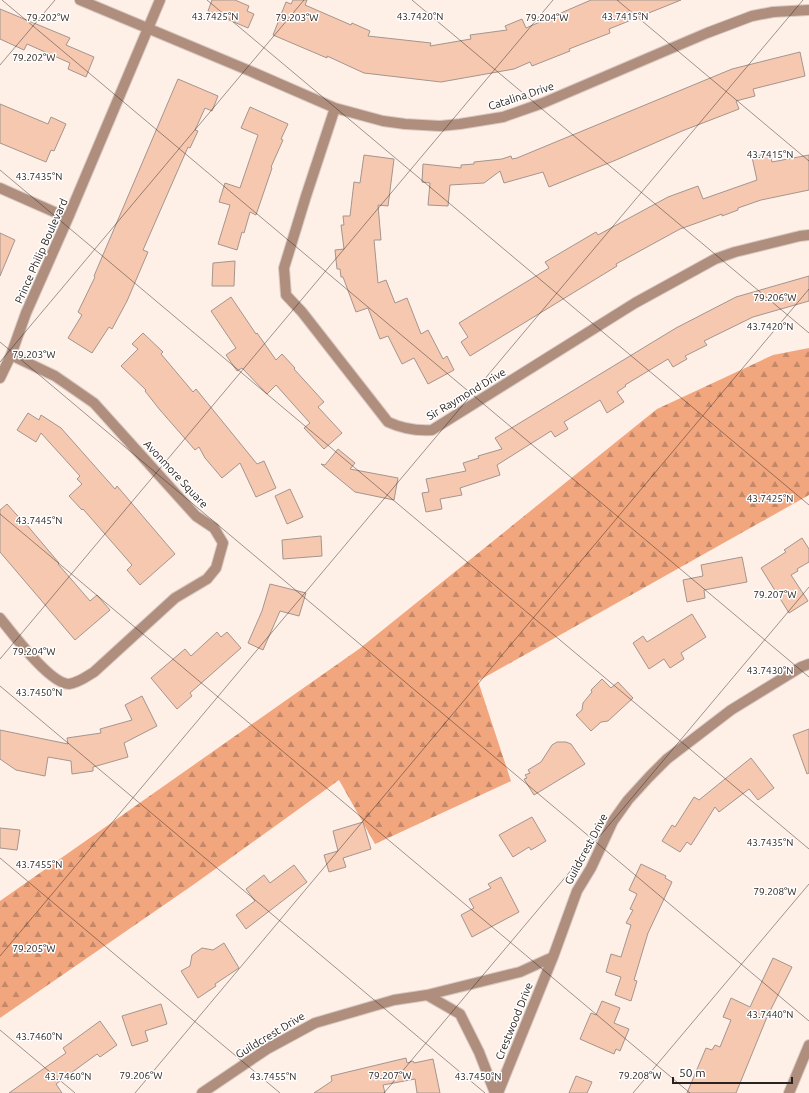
<svg xmlns="http://www.w3.org/2000/svg" width="809" height="1093" viewBox="0 0 809 1093" font-family="Ubuntu,sans-serif">
	<defs>
		<pattern id="forest-firs" width="22" height="20" patternUnits="userSpaceOnUse"><rect width="22" height="20" fill="#f2a67e"/><path d="M5 1l3.5 6h-7zM16 11l3.5 6h-7z" fill="#c48767"/></pattern>
	</defs>
	<rect width="100%" height="100%" fill="#feefe7"/>
	<path fill="url(#forest-firs)" d="M809 348V495L478 681 511 781 375 844 339 780 193 885 0 1018V901L359 649 657 409 773 355Z"/>
	<path fill="#f7c8b0" stroke="#a4958e" d="M212 0H235L249 6 247 11 254 14 248 28 208 11Z
		M293 0H307L305 5 351 25 352 23 370 31 368 36 431 43 430 46 471 39 470 35 507 30 505 26 522 19 526 28 591 0H681L609 29 610 33 569 49 570 51 532 66 530 62 514 69 441 82 364 73 327 56V58L273 35 286 2 291 4Z
		M0 9 70 38 66 45 94 57 86 77 68 69 70 63 27 44 24 50 0 39Z
		M800 52 805 76 753 89 755 96 736 101 739 109 682 131 616 160 549 187 543 172 504 183 500 171 484 183 450 185 448 206 428 205 430 183 422 182 423 164 461 168V165L474 164V162L502 159 511 156 512 159 517 158 732 69Z
		M178 79 218 96 212 111 205 108 195 130 198 131 190 148 188 147 143 250 148 252 127 301 112 329 109 327 92 353 68 338 82 315 78 312 95 277 94 276Z
		M0 104 48 124 51 117 66 124 54 151 51 150 46 162 0 143Z
		M250 107 288 124 281 139 283 140 271 167 272 168 256 215 250 212 244 233 242 232 237 250 218 244 230 205 219 202 225 183 240 188 258 135 241 128Z
		M770 153 772 162 809 155V190L761 200 738 208V210L722 216V214L680 229 616 264 617 266 470 356 461 342 468 337 459 323 549 268 545 262 596 232 598 235 668 197 698 186 703 199 757 180 752 157Z
		M364 155 394 159 388 206 378 205 381 240H374L378 283 386 280 395 303 407 298 421 334 428 330 443 359 447 356 454 370 428 384 414 358 402 364 388 336 380 339 368 308 356 312 343 277H341L340 269H337L335 250 344 249 341 225H344L343 216H350L354 182 360 183Z
		M0 233 15 240 0 276Z
		M235 261 234 286H212L213 263Z
		M809 276V301L753 317 704 341 707 345 685 356 687 359 673 367 668 359 625 385 626 386 617 392 624 402 607 413 600 400 564 422 568 429 555 437 551 431 497 465 500 475 460 488 462 495 440 499 442 509 426 512 422 493 429 492 426 479 466 471 463 463 479 458 478 456 502 449 495 438 676 328 736 297Z
		M231 297 256 334 257 333 276 360 282 354 295 368 294 369 324 402 318 407 342 433 324 449 304 428 310 423 276 385 267 394 242 368 237 371 226 355 236 348 211 311Z
		M143 333 163 352 161 354 193 392 196 389 257 464 264 461 276 488 256 497 240 463 222 478 205 458 199 447 195 450 160 410 145 391 146 390 121 366 138 349 132 344Z
		M28 413 39 420 41 415 61 428 115 489 117 486 175 554 140 585 127 570 132 565 83 509 82 510 69 496 82 484 77 479 80 476 41 433 36 442 17 430Z
		M338 449 355 463 350 469 398 478 394 500 355 492 321 464 325 465Z
		M290 489 303 517 287 524 275 496Z
		M7 504 25 524H26L59 563 58 564 90 601 97 595 110 610 75 640 0 552V510Z
		M321 536 322 556 283 559 282 540Z
		M802 538 809 549V562L797 569 798 571 791 575 808 601 789 613 761 568 786 552 784 550Z
		M742 557 747 582 704 590 705 598 687 602 683 580 703 576 701 565Z
		M270 584 306 593 299 616 280 611 263 650 248 643 262 611Z
		M692 614 706 637 681 653 684 659 670 668 664 659 649 669 633 643 643 636 647 642Z
		M217 632 221 637 227 632 241 648 190 693 192 696 177 709 151 678 185 649 191 656Z
		M602 679 611 688 618 682 633 698 608 721 601 722 591 731 576 715 582 710 583 703 592 692 591 690Z
		M142 696 157 726 124 743 128 757 93 767V771L72 774 71 761 48 757 45 776 16 770 0 759V730L68 744 67 738 101 733 100 729 132 720 125 705Z
		M809 729V773L807 774 793 735Z
		M557 742H566L571 744 585 764 534 795 524 779 527 778 525 775 530 773 528 770 541 762 552 745Z
		M751 758 774 788 758 800 749 789 719 812 715 807 691 845 687 842 680 852 662 841 672 825 675 827 694 797 699 800Z
		M532 817 546 841 531 850 529 847 513 857 499 835Z
		M363 822 371 849 343 858 346 867 329 872 324 855 338 851 333 831Z
		M0 828 20 830 17 850 0 848Z
		M641 864 666 876 665 878 672 882 648 933 634 980 637 981 631 1001 615 995 621 977 606 972 611 954 621 957 631 925 626 923 633 910 630 909 637 894 629 890Z
		M294 865 307 882 246 929 236 915 255 901 246 889 264 875 270 883Z
		M501 877 519 912 472 937 461 915 474 908 469 899 491 888 488 884Z
		M224 943 239 968 215 984 216 986 198 998 181 971 190 966 192 955 202 948 213 950Z
		M773 958 792 967 767 1017 736 1093H687L706 1048 712 1050 715 1045 720 1047 731 1020 723 1017 731 998 750 1007Z
		M602 1001 620 1008 614 1023 629 1029 620 1051 616 1049 614 1054 580 1039 591 1013 596 1015Z
		M161 1004 167 1024 145 1031 148 1041 132 1046 122 1016Z
		M100 1021 117 1045 100 1057 97 1054 56 1084 62 1093H9L66 1053 63 1048Z
		M406 1058 407 1063 413 1061 414 1063 433 1059 440 1093H417L415 1079 383 1085 385 1093H314L332 1081 331 1076Z
		M576 1076 592 1082 587 1093H569Z"/>
	<g fill="none" stroke-linecap="round" stroke-linejoin="round">
		<defs>
			<path id="minor" d="M80 0 250 71 335 108 383 121 405 124 440 126 460 124 503 117 543 103 707 33 752 16 773 12 809 10
				M335 108 306 196 284 268 286 295 302 312 388 422C403 429 416 431 432 430L635 303 715 259 735 252 800 236 809 235
				M0 188 68 218
				M0 378 11 355 26 313 68 218 160 0
				M0 618C12 633 50 684 69 684 78 683 86 677 94 672L175 598 207 579 216 568 223 543 214 528 196 516 94 403 55 376 11 355
				M427 995 460 1014 479 1052 495 1093
				M202 1093 267 1049 315 1023 394 1000 427 995 520 972 553 957
				M498 1093 553 957 577 891 591 868 613 821 628 800 649 777 667 759 731 710 801 667 809 664
				M789 1093 809 1045"/>
		</defs>
		<use href="#minor" stroke="#d8cac3" stroke-width="12"/>
		<use href="#minor" stroke="#af8e7d" stroke-width="10"/>
	</g>
	<path fill="none" stroke="#292320" stroke-width="1" stroke-opacity="0.45" d="M2 0 809 677M207 0 809 505M412 0 809 333M617 0 809 161M0 65 55 0M0 170 809 849M0 342 809 1021M0 362 304 0M0 514 690 1093M0 659 553 0M0 686 485 1093M0 858 280 1093M0 956 803 0M0 1030 75 1093M135 1093 809 289M384 1093 809 587M633 1093 809 884"/>
	<g text-anchor="middle" stroke-width="3" stroke-linejoin="round" paint-order="stroke">
		<g font-size="11" fill="#292320" stroke="#fff">
			<text transform="translate(521 96) rotate(-18)" y="4">Catalina Drive</text>
			<text transform="translate(41 251) rotate(-66)" y="4">Prince Philip Boulevard</text>
			<text transform="translate(466 394) rotate(-31)" y="4">Sir Raymond Drive</text>
			<text transform="translate(176 474) rotate(47)" y="4">Avonmore Square</text>
			<text transform="translate(586 849) rotate(-62)" y="4">Guildcrest Drive</text>
			<text transform="translate(514 1021) rotate(-68)" y="4">Crestwood Drive</text>
			<text transform="translate(270 1035) rotate(-31)" y="4">Guildcrest Drive</text>
		</g>
	</g>
	<g font-size="10" text-anchor="middle" fill="#292320" stroke="#fff" stroke-width="3" stroke-linejoin="round" paint-order="stroke">
		<text x="215" y="20">43.7425°N</text>
		<text x="420" y="20">43.7420°N</text>
		<text x="625" y="20">43.7415°N</text>
		<text x="48" y="21">79.202°W</text>
		<text x="297" y="21">79.203°W</text>
		<text x="547" y="21">79.204°W</text>
		<text x="34" y="61">79.202°W</text>
		<text x="770" y="158">43.7415°N</text>
		<text x="39" y="180">43.7435°N</text>
		<text x="775" y="301">79.206°W</text>
		<text x="770" y="330">43.7420°N</text>
		<text x="34" y="358">79.203°W</text>
		<text x="770" y="502">43.7425°N</text>
		<text x="39" y="524">43.7445°N</text>
		<text x="775" y="598">79.207°W</text>
		<text x="34" y="655">79.204°W</text>
		<text x="770" y="674">43.7430°N</text>
		<text x="39" y="696">43.7450°N</text>
		<text x="770" y="846">43.7435°N</text>
		<text x="39" y="868">43.7455°N</text>
		<text x="775" y="895">79.208°W</text>
		<text x="34" y="952">79.205°W</text>
		<text x="770" y="1018">43.7440°N</text>
		<text x="39" y="1040">43.7460°N</text>
		<text x="141" y="1079">79.206°W</text>
		<text x="390" y="1079">79.207°W</text>
		<text x="640" y="1079">79.208°W</text>
		<text x="68" y="1080">43.7460°N</text>
		<text x="273" y="1080">43.7455°N</text>
		<text x="478" y="1080">43.7450°N</text>
	</g>
	<path d="M673 1077v6h119v-6" fill="none" stroke="#292320" stroke-width="2"/>
	<text x="679" y="1077" font-size="12" fill="#292320" stroke="#ffffff" stroke-width="3" paint-order="stroke">50 m</text>
</svg>
